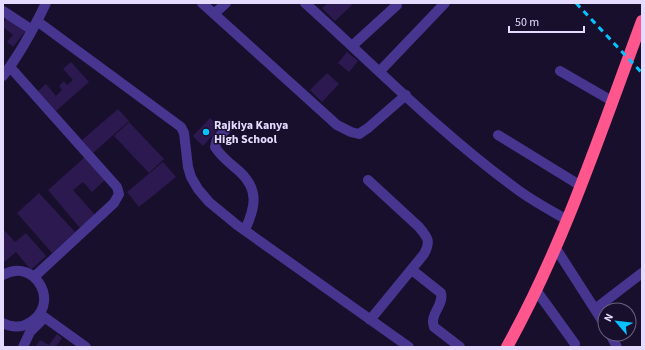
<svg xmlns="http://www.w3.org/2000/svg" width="645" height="350" viewBox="0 0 645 350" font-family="'Source Sans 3',sans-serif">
	<rect width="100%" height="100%" fill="#180f2d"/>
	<path fill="#2c194f" d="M328 3H350L352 5 335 21 322 8Z
		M7 18 25 32 13 47 7 42 13 35 3 27V23Z
		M347 52 358 61 349 72 338 63Z
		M71 62 89 82 56 111 38 91 46 84 56 96 62 90 59 86 64 81 67 85 73 80 63 69Z
		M327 73 339 84 322 102 310 90Z
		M118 109 129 121 93 153 82 140Z
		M210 118 220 127 203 146 193 136Z
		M129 122 164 159 149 173 114 136Z
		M85 157 105 180 92 192 83 182 73 190 95 215 80 228 48 190Z
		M163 162 176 177 139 207 127 192Z
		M39 193 75 232 52 253 17 213Z
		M5 231 15 242 26 233 46 256 31 270 16 252 3 263V232Z
		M57 334 62 338 56 347H35L40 340 49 345Z"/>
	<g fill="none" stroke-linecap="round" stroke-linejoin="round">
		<path stroke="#473690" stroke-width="10" d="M202 3 337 125 351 132 359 134 368 128 406 95
			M305 3C375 66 441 134 518 190 533 201 550 210 567 220
			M3 11 32 30
			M214 14 226 3
			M37 21 181 127 184 133 188 167 191 177 198 189 209 202 237 225 409 347
			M352 46 397 5
			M10 67 117 187 119 194 114 203 34 277
			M380 71 445 3
			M560 71 612 101
			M3 76C20 54 34 28 46 3
			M230 125 217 139 215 147C221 157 231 164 239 171 260 190 255 208 245 230
			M498 135 581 186
			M368 180 419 227C428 238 431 241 424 254L370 320
			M555 247 605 325
			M412 270 441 293C444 306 429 314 434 327L460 347
			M3 275C36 256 63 307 27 324 20 328 10 327 3 323
			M536 290 575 344
			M595 309 642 273
			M40 314 86 347
			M610 334 617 347
			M23 347 30 332 42 320"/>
		<path stroke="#ff568e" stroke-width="12" d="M507 347C564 244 601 131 642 21"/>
		<path stroke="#07c2ff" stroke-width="3" stroke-dasharray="6 5" stroke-linecap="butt" d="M576 3 642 73"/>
	</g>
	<circle fill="#07c2ff" stroke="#180f2d" stroke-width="1.5" cx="206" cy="132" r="4"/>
	<g text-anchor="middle" stroke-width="3" stroke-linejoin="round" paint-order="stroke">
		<g font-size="12" font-weight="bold" fill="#e4dbff" stroke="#180f2d" text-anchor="start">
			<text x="214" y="129">Rajkiya Kanya<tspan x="214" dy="14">High School</tspan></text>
		</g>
	</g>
	<rect width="645" height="350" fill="none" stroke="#e4dbff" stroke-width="8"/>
	<g transform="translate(617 322) rotate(298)"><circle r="19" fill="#180f2d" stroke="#6a6181"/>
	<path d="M0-3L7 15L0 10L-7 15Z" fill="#07c2ff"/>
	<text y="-6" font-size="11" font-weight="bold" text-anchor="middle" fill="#e4dbff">N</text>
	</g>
	<path d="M509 26v6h75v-6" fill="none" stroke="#e4dbff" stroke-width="2"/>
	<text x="515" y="26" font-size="12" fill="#e4dbff" stroke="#180f2d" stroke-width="3" paint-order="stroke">50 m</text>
</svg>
